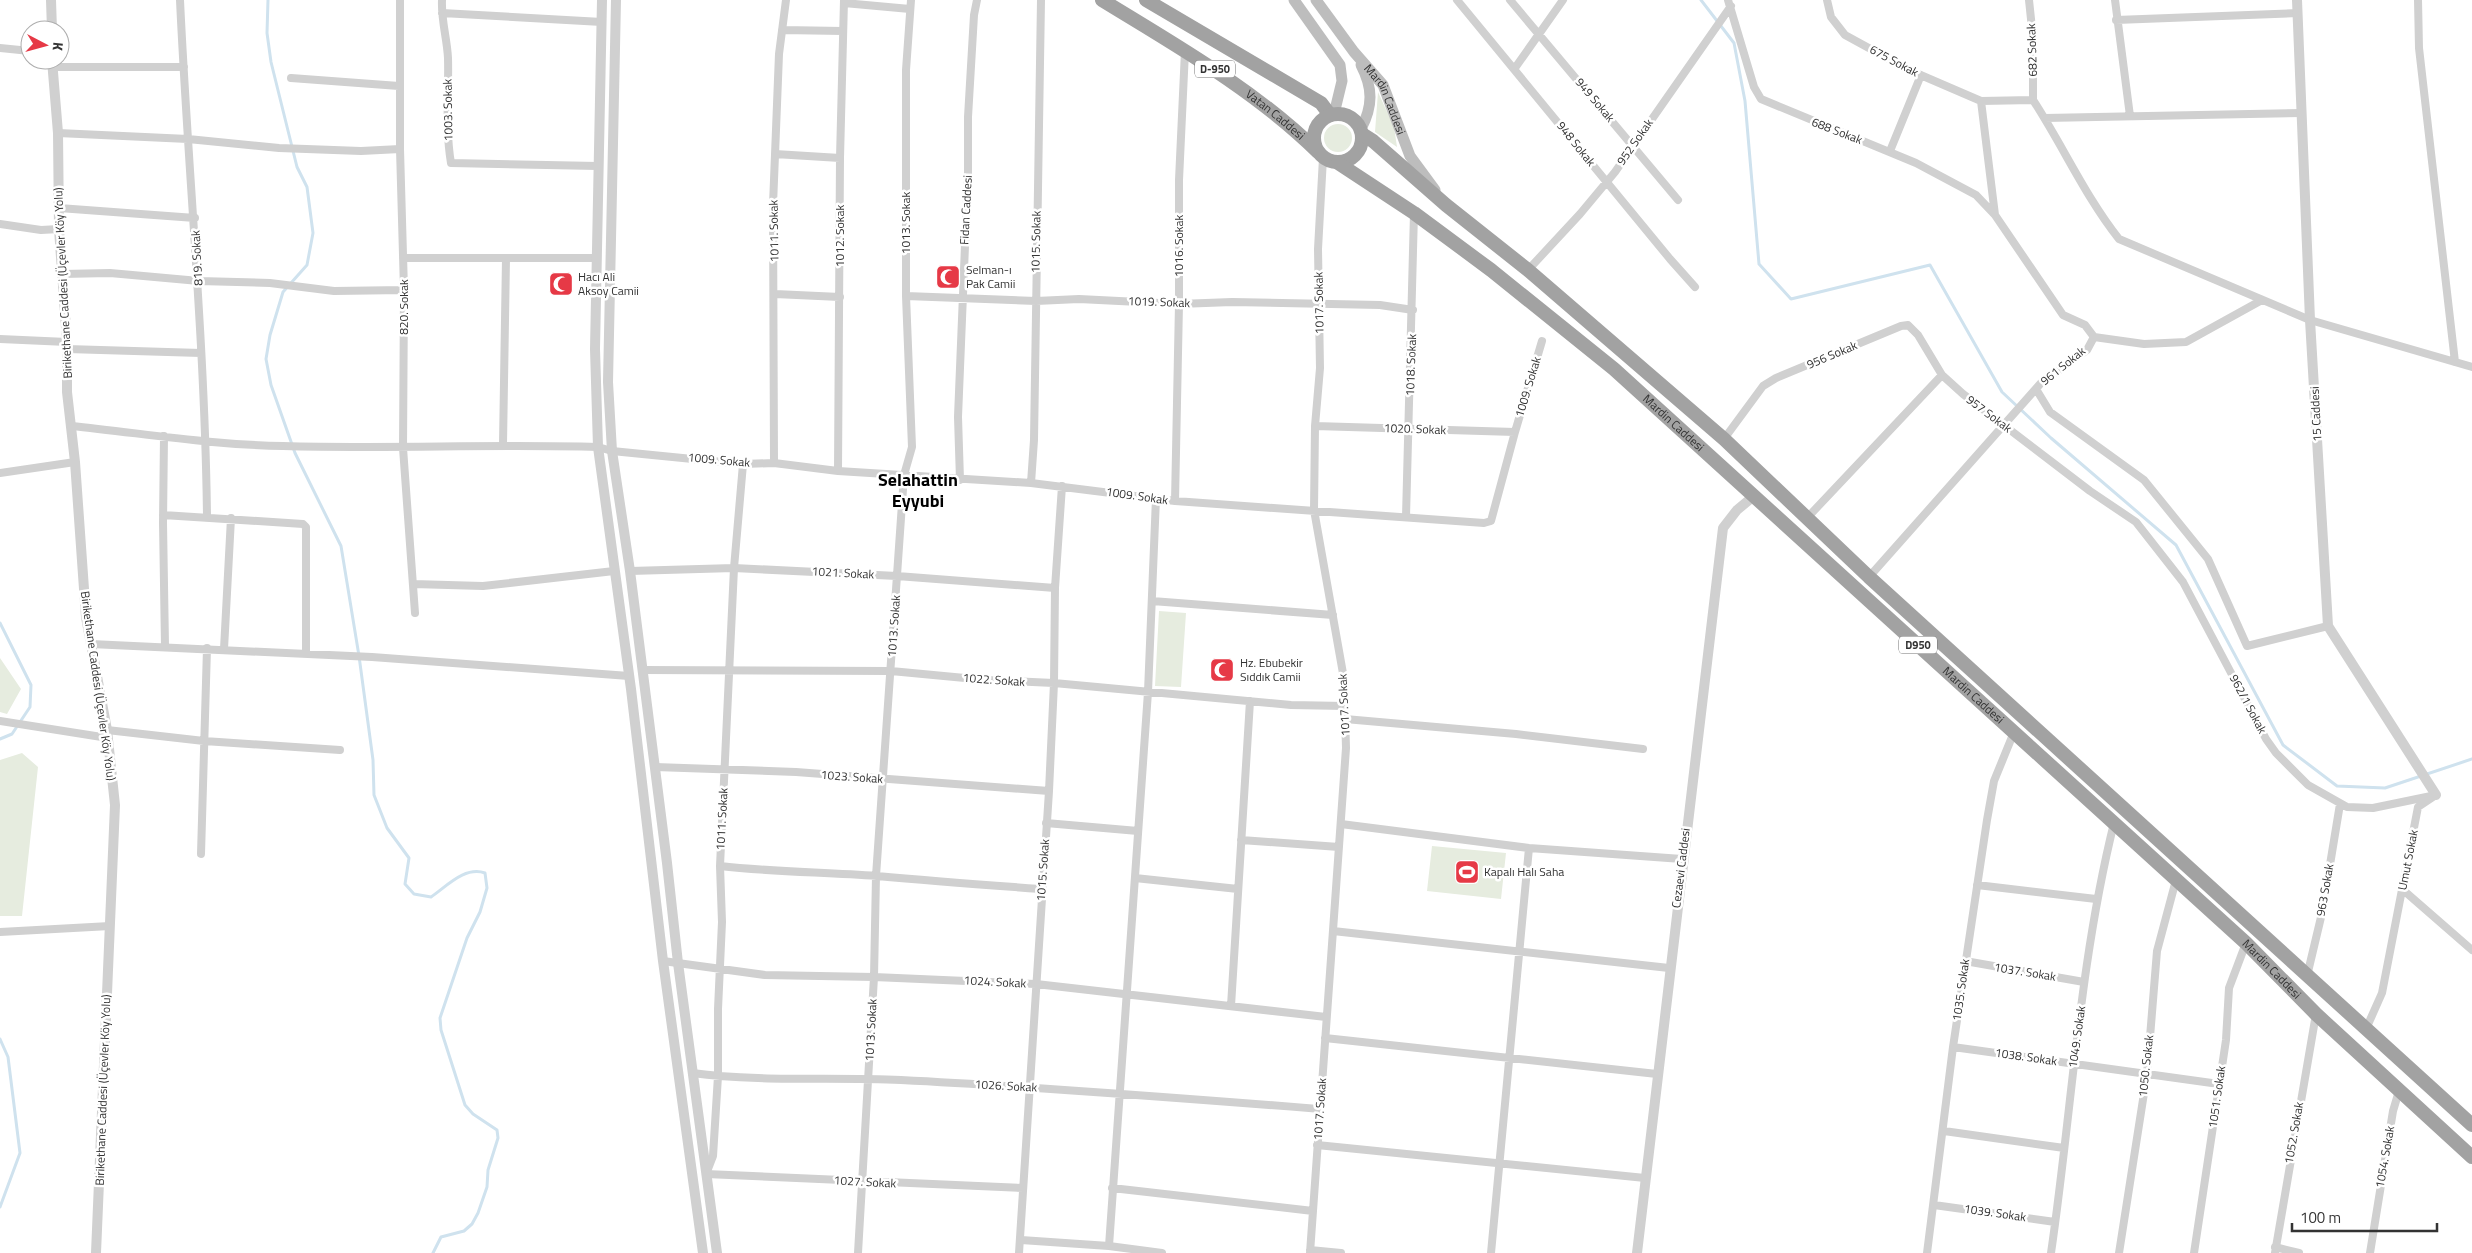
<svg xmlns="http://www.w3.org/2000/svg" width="2472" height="1253" viewBox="0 0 2472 1253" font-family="'Titillium Web',sans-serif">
	<rect width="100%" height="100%" fill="#fff"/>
	<path fill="#e6ecdf" d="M1378 92 1394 127 1397 147 1375 132Z
		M1324 138a14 14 0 1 1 28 0a14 14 0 1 1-28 0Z
		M1159 611 1186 613 1181 687 1155 686Z
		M0 658 21 689 7 714 0 712Z
		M22 753 38 767 22 916H0V760Z
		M1432 846 1506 853 1501 899 1427 891Z"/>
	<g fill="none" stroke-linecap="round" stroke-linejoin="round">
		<path stroke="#cfe2ee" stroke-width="3" d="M268 0 267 33 271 62 297 167 307 187 313 233 307 265 283 292 270 335 266 359 271 385 295 453 341 546 359 656 373 760 374 795 387 828 409 858 405 884 414 894 431 897C447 886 465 866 485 873L487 888 480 912 467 938 440 1018 441 1030 465 1105 473 1114 497 1130 498 1138 488 1170 487 1187 478 1213 472 1224 464 1231 441 1237 433 1253
			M1701 0 1734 43 1745 101 1759 264 1791 299 1930 265 2002 392 2051 438 2176 545 2283 745 2337 786 2385 788 2472 759
			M0 623 31 685 30 707 12 734 0 739
			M0 1039 8 1057 20 1153 0 1207"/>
		<path stroke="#d0d0d0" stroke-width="8" d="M180 0C188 172 205 344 207 517
			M400 0V149L404 290 403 448 415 613
			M442 0C441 20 447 38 448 58 449 93 445 128 451 163L598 166
			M1457 0 1670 259 1695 287
			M1510 0 1678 200
			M1728 0 1754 87 1761 99 1916 163 1976 195 1995 215
			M1827 0 1831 17 1845 35 1909 70 1981 101 2033 100
			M2029 0 2033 38V100
			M2115 0 2130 116
			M2418 0 2419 48 2455 362
			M844 3 910 9
			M442 13 602 22
			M2116 20 2298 13
			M782 30 843 31
			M0 48 30 51
			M52 67H184
			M1515 68 1563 0
			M291 78 399 86
			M2033 100C2063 146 2085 196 2119 239L2310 320 2472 367
			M2045 118 2302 113
			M58 133 188 139 279 148 361 151 400 149
			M1890 151 1921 75
			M775 154 840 158
			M59 208 195 218
			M0 224 41 230 59 229
			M403 258H596
			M1528 270 1580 214 1615 172 1731 6
			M62 274 110 273 199 281 270 283 334 291 404 290
			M775 294 840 297
			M906 296 1036 301 1079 299 1179 304 1232 302 1380 305 1413 310
			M2094 337 2144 344 2186 342 2262 300
			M0 339 67 342
			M67 349 201 353
			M2036 389 2050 412 2144 480 2208 559 2247 646 2328 626
			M71 426C141 433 212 445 283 446 388 449 493 444 598 447L612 451 743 464 774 463 838 471 1031 483 1175 501 1484 523 1491 521 1515 432 1542 341
			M1315 426 1515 432
			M164 436 163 523 165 646
			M1724 439 1763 386 1776 378 1901 326 1908 325 1918 335 1942 375 1963 394 2090 491 2136 522 2183 582 2266 739 2276 753 2308 785 2347 807 2373 808 2436 795 2418 807 2382 993 2366 1029
			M503 444 506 258
			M774 463 773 205 779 54 786 0
			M743 464 734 568 720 866 722 922 718 1009V1076L713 1156 706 1174 1023 1188
			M838 471 840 158 844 0
			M0 473 75 462
			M960 480 958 417 968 172V117L974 15 977 0
			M1031 483 1034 440 1041 0
			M1175 501 1179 304V180L1185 51
			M163 515 303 524 306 527V654
			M1406 517 1414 213
			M1807 518 1942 375
			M630 571 734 568 897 576 1055 588
			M1869 577 2041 383 2087 350 2094 337 2085 325 2063 315 1995 215 1981 101
			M413 584 483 586 614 571
			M1152 601 1333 615
			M91 644 372 657 629 676
			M224 649 231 518
			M643 670 891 671 986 680 1054 683 1291 705 1345 706
			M1345 719 1516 734 1643 749
			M0 721 108 738
			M107 730 204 741 340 750
			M655 767 796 772 1049 791
			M1046 823 1138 831
			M1341 824 1529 848 1682 859
			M1241 840 1339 847
			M201 854 207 648
			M720 866C772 872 824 872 877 876 932 881 986 885 1041 889
			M1135 878 1238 889
			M1977 885 2096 899
			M2402 889 2472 950
			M1333 931 1669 968
			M0 932 110 926
			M663 961 765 975 874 977 1036 984 1326 1017
			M1965 961 2084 982
			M2307 976 2322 913 2340 804
			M1231 1006 1250 701
			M1325 1038 1657 1074
			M1953 1047 2219 1084
			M692 1073C761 1082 831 1077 901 1080 1041 1087 1180 1098 1320 1109
			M1944 1131 2064 1148
			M1317 1145 1645 1178
			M1112 1188 1313 1211
			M1934 1205 2055 1222
			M1021 1240 1109 1246 1162 1253
			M1109 1246 1148 692 1156 498
			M2275 1247 2299 1253
			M1310 1250 1341 1253
			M858 1253 874 977 876 876 904 475 912 447 906 296V70L911 0
			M1019 1253 1049 791 1054 683 1055 588 1062 486
			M1310 1253 1346 748 1344 679 1314 510 1315 426 1320 368 1318 249 1323 158
			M1491 1253 1529 848
			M1927 1253 1953 1047 1987 820 1994 781 2014 732
			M2051 1253C2072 1109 2079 964 2114 823
			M2119 1253 2147 1074 2157 951 2176 880
			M2194 1253 2226 1040 2229 988 2246 943
			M2275 1253 2316 1014
			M2370 1253 2393 1111 2399 1091"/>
		<path stroke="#d0d0d0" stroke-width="10" d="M51 0 52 30
			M602 0 595 349 598 447 631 689 663 961 703 1253
			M616 0 608 382 612 451 630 571 667 863 678 963 717 1253
			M2297 0 2310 320 2328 626 2436 795
			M52 60 58 133 59 229 67 342V392L75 462 86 617 107 730 115 805 96 1253
			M1637 1253 1723 528 1737 510 1755 495"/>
		<g stroke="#bdbdbd" stroke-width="11">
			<path d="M1294 0 1340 65 1342 81 1334 114"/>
			<path id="s1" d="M1316 0 1354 52 1383 85 1410 156 1435 190"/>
			<path d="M1361 129C1373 106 1373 88 1361 65"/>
		</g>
		<g stroke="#a2a2a2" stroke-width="14">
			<path id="s2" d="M1102 0C1177 46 1255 90 1318 152"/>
			<path d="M1146 0 1321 103 1330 115"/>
			<circle cx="1338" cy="138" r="24"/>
			<path d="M1362 134 1373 141 1446 205 1528 270 1724 439 1869 577 2472 1125"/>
			<path id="s3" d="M1338 163 1414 213 1491 270 1614 369 2246 943 2316 1014 2472 1157"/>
		</g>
	</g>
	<defs>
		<symbol id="mosque-square" viewBox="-11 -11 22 22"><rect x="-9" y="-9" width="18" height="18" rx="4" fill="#e63946" stroke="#fff"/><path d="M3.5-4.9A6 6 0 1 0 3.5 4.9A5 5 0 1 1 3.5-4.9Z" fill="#fff"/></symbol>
		<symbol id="stadium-square" viewBox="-11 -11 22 22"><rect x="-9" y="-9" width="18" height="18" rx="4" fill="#e63946" stroke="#fff"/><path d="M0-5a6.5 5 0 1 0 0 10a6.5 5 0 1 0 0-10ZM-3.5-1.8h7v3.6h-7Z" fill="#fff"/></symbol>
	</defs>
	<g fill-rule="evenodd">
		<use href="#mosque-square" x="934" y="263" width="28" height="28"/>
		<use href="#mosque-square" x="547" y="270" width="28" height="28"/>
		<use href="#mosque-square" x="1208" y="656" width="28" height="28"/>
		<use href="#stadium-square" x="1453" y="858" width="28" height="28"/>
	</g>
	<g text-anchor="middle" stroke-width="5" stroke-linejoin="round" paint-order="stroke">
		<g fill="#fff" stroke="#707070" stroke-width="1">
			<rect x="1195" y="60.5" width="40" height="17" rx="4"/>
			<rect x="1899" y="636.5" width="38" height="17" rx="4"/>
		</g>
		<g font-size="11" font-weight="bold" fill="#333">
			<text x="1215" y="73">D-950</text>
			<text x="1918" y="649">D950</text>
		</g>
		<g font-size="12" fill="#333" stroke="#fff">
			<text transform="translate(2032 50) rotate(-92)" y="4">682 Sokak</text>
			<text transform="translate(1894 61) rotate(28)" y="4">675 Sokak</text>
			<text transform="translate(1595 100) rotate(50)" y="4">949 Sokak</text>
			<text dy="4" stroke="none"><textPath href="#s1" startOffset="122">Mardin Caddesi</textPath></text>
			<text transform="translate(448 110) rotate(-91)" y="4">1003. Sokak</text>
			<text dy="4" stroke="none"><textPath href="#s2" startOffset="208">Vatan Caddesi</textPath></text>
			<text transform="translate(1837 131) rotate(21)" y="4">688 Sokak</text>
			<text transform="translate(1635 142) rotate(-55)" y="4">952 Sokak</text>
			<text transform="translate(1576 144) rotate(51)" y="4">948 Sokak</text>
			<text transform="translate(966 210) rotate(-87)" y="4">Fidan Caddesi</text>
			<text transform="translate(906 223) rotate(-90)" y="4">1013. Sokak</text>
			<text transform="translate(774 231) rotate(-91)" y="4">1011. Sokak</text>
			<text transform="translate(840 236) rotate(-90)" y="4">1012. Sokak</text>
			<text transform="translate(1036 242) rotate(-89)" y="4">1015. Sokak</text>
			<text transform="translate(1179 246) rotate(-90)" y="4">1016. Sokak</text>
			<text transform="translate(197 258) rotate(-93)" y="4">819. Sokak</text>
			<text transform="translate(63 283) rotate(-93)" y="4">Birikethane Caddesi (Üçevler Köy Yolu)</text>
			<text transform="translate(1159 302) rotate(2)" y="4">1019. Sokak</text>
			<text transform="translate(1319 303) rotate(-91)" y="4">1017. Sokak</text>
			<text transform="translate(404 307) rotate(-90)" y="4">820. Sokak</text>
			<text transform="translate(1832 355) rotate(-23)" y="4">956 Sokak</text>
			<text transform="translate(1411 365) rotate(-88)" y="4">1018. Sokak</text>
			<text transform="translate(2063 366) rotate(-39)" y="4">961 Sokak</text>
			<text transform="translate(1528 387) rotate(-73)" y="4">1009. Sokak</text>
			<text transform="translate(1989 414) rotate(37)" y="4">957 Sokak</text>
			<text transform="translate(2316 414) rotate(-93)" y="4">15 Caddesi</text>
			<text dy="4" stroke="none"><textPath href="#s3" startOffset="425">Mardin Caddesi</textPath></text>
			<text transform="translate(1415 429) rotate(2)" y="4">1020. Sokak</text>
			<text transform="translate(719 460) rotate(5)" y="4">1009. Sokak</text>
			<text transform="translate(1137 496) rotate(8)" y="4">1009. Sokak</text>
			<text transform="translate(843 573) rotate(3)" y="4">1021. Sokak</text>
			<text transform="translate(894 626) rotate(-86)" y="4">1013. Sokak</text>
			<text transform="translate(994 680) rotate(4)" y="4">1022. Sokak</text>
			<text transform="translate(98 686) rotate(82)" y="4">Birikethane Caddesi (Üçevler Köy Yolu)</text>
			<text dy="4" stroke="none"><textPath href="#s3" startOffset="830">Mardin Caddesi</textPath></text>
			<text transform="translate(2248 704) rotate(62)" y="4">962/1 Sokak</text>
			<text transform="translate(1344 705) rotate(-93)" y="4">1017. Sokak</text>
			<text transform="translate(852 777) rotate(4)" y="4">1023. Sokak</text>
			<text transform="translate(722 819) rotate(-87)" y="4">1011. Sokak</text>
			<text transform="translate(2408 860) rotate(-79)" y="4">Umut Sokak</text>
			<text transform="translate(1681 868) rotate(-83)" y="4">Cezaevi Caddesi</text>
			<text transform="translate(1043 870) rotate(-86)" y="4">1015. Sokak</text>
			<text transform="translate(2325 890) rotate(-80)" y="4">963 Sokak</text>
			<text dy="4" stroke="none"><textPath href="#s3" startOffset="1235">Mardin Caddesi</textPath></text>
			<text transform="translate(2025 972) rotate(9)" y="4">1037. Sokak</text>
			<text transform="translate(995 982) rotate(3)" y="4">1024. Sokak</text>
			<text transform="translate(1961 990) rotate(-82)" y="4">1035. Sokak</text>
			<text transform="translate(871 1030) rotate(-87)" y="4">1013. Sokak</text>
			<text transform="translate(2077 1037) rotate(-82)" y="4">1049. Sokak</text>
			<text transform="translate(2026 1057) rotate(8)" y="4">1038. Sokak</text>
			<text transform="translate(2146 1066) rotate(-84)" y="4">1050. Sokak</text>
			<text transform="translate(1006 1086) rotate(3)" y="4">1026. Sokak</text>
			<text transform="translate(103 1090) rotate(-88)" y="4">Birikethane Caddesi (Üçevler Köy Yolu)</text>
			<text transform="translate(2217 1097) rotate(-82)" y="4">1051. Sokak</text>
			<text transform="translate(1320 1109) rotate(-86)" y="4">1017. Sokak</text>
			<text transform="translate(2294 1133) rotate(-80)" y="4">1052. Sokak</text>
			<text transform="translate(2385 1157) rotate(-80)" y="4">1054. Sokak</text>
			<text transform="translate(865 1182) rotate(3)" y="4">1027. Sokak</text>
			<text transform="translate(1995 1213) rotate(8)" y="4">1039. Sokak</text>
		</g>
		<g font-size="12" fill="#333" stroke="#fff" text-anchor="start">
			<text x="966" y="274">Selman-ı<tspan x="966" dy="14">Pak Camii</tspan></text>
			<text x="578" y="281">Hacı Ali<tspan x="578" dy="14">Aksoy Camii</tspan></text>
			<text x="1240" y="667">Hz. Ebubekir<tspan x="1240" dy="14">Sıddık Camii</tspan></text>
			<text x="1484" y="876">Kapalı Halı Saha</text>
		</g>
		<g font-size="18" font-weight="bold" fill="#000" stroke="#fff">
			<text x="918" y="486">Selahattin<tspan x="918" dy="21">Eyyubi</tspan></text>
		</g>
	</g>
	<g transform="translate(45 45) rotate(96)"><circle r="24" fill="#ffffff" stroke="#adadad"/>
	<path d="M0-4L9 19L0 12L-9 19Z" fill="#e63946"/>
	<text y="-8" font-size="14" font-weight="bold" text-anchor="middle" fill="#333333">K</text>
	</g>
	<path d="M2292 1223v8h145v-8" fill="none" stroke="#333333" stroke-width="2.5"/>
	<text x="2300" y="1223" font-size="15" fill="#333333" stroke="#ffffff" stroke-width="4" paint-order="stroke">100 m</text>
</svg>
